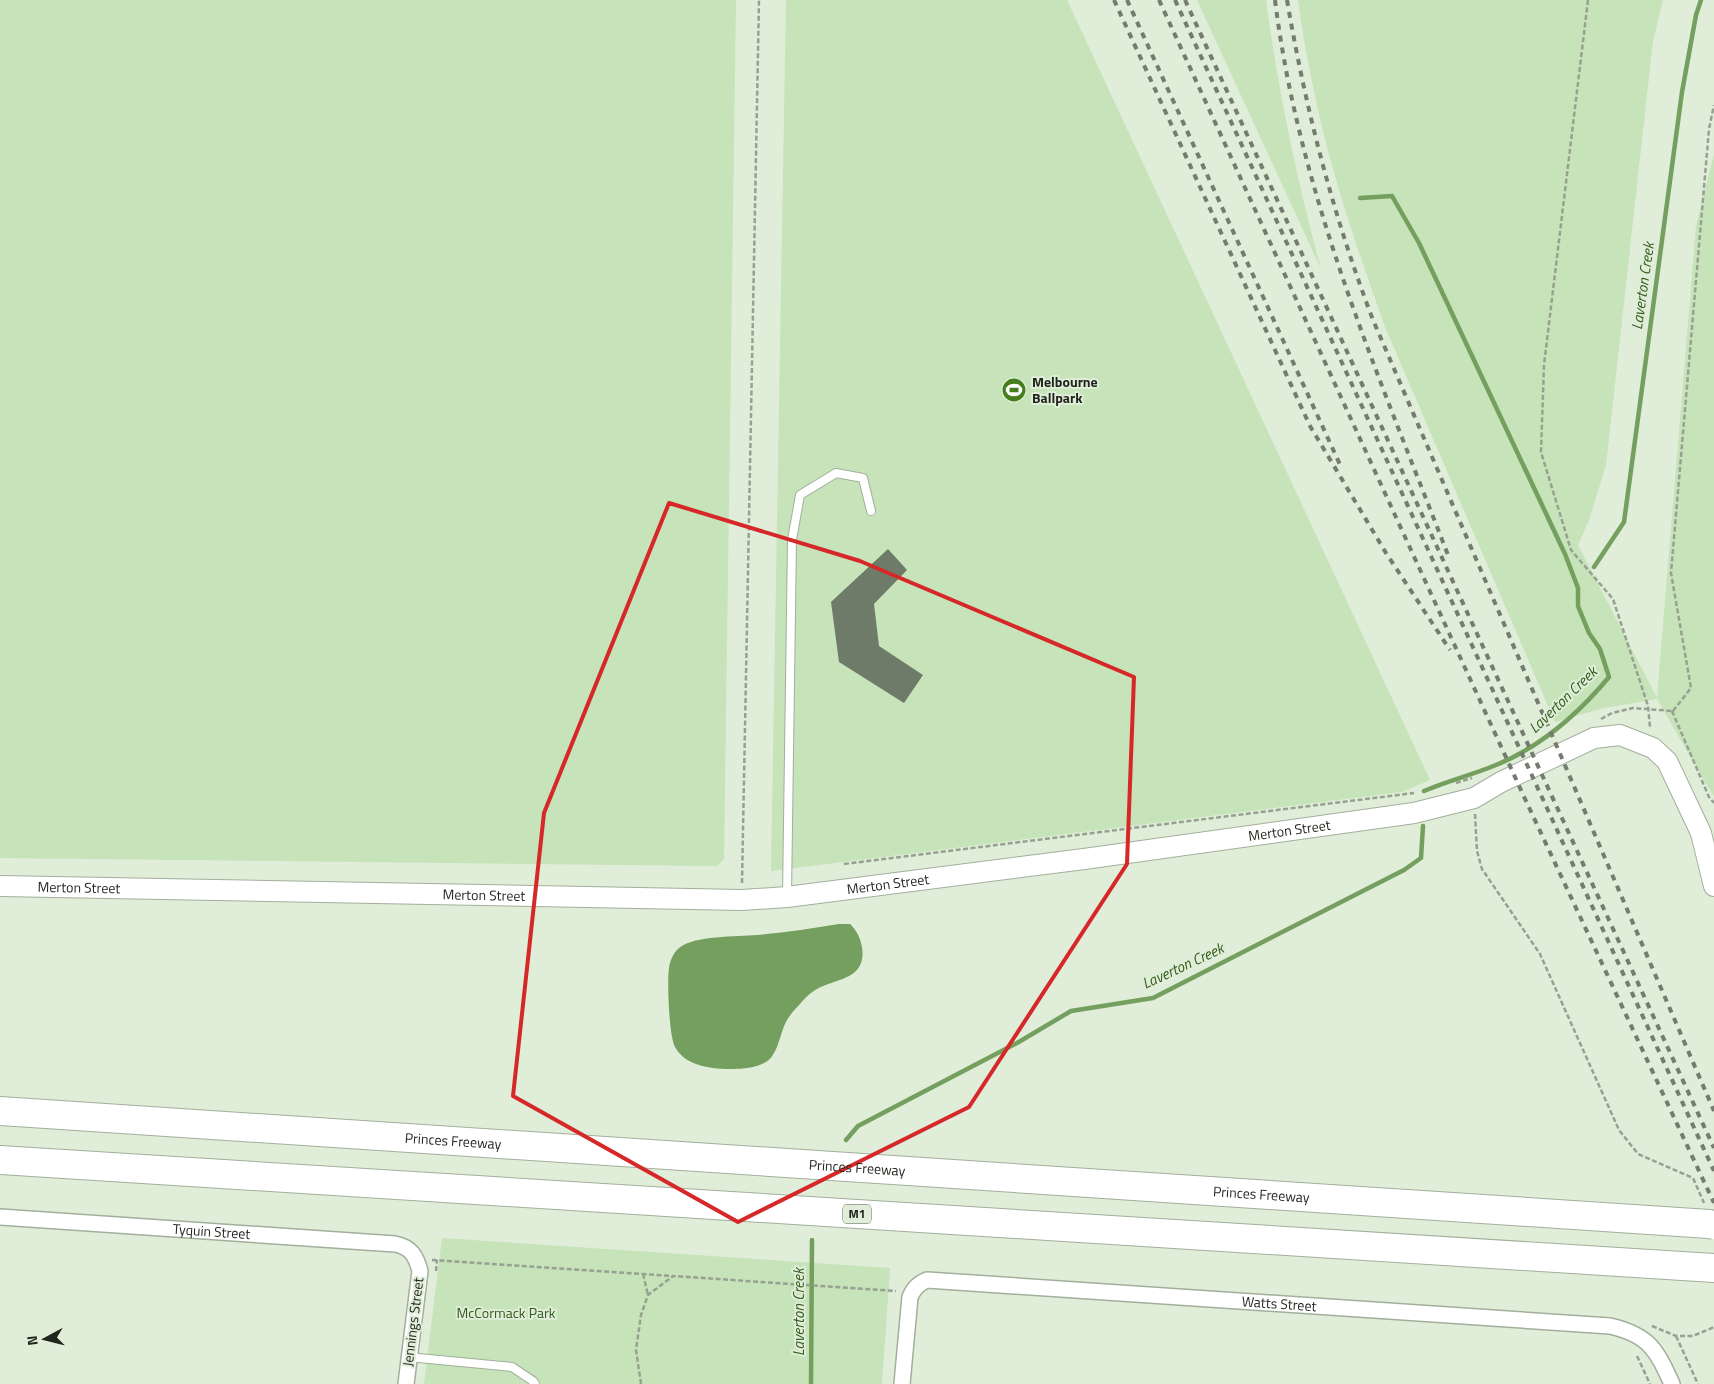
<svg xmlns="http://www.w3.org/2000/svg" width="1714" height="1384" viewBox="0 0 1714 1384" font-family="'Titillium Web',sans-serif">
	<rect width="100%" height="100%" fill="#dfedd9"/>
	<path fill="#c6e3b9" d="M0 0H736L724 859 717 866 0 858Z
		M786 0H1067L1430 780 1402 792 771 871Z
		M1197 0H1266C1278 91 1297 180 1321 269Z
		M1298 0H1663L1653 41 1606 465 1589 520 1578 545 1657 698 1696 226 1714 154V797L1657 699 1604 708 1555 722 1385 327C1357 248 1329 168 1313 86 1307 58 1302 29 1298 0Z
		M442 1238 890 1268 882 1384H424Z"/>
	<path fill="#749f5e" d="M839 924H850C857 931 860 937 862 947 867 980 836 978 817 989 811 992 804 999 800 1004 795 1009 789 1016 786 1022 780 1033 778 1055 766 1062 756 1068 744 1069 733 1069 713 1069 686 1067 675 1047 669 1037 667 981 669 968 670 961 673 953 679 948 695 935 736 937 757 935 784 933 812 928 839 924Z"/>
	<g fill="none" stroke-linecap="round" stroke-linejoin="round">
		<path stroke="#749f5e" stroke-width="4.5" d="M1360 198 1392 196 1419 243 1565 554 1578 588V606L1589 633 1600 649 1609 677C1579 713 1540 747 1496 765 1472 775 1447 781 1424 791
			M1594 567 1624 522 1682 92 1696 15 1701 0
			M846 1140 858 1126 1017 1043 1071 1011 1153 998 1404 870 1421 858 1423 826
			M811 1384 812 1240"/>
	</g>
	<path fill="#6e7b69" d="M888 549 907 570 874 604 879 646 923 675 904 703 839 662 831 602Z"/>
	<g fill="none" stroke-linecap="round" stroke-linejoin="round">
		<defs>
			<path id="service" d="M787 895 792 540 800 495 836 473 863 478 871 511
				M408 1357 512 1367 533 1381 535 1384"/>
			<g id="minor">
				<path id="s1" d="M0 1217 395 1244C411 1247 416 1256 420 1271L406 1384"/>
				<path id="s2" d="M902 1384 910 1297C914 1288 918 1284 927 1280L1610 1326C1649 1335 1656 1349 1672 1384"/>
			</g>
			<g id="tertiary">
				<path id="s3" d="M0 886 742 900 787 897 1084 859 1414 813 1474 798 1501 782 1594 738 1620 735 1653 748 1667 761 1701 833 1714 886"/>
			</g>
			<g id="motorway">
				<path id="s4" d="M0 1111 1709 1224"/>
				<path d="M0 1160 1714 1268"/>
			</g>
		</defs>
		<use href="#service" stroke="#a2af9c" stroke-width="10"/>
		<use href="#minor" stroke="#a2af9c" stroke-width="18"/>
		<use href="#tertiary" stroke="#a2af9c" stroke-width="22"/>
		<use href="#motorway" stroke="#a2af9c" stroke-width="30"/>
		<path stroke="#97a192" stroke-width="2.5" stroke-dasharray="5 2.5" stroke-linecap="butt" d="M1588 0 1544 365 1541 452 1571 550 1613 599 1648 706 1650 727
			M1672 711 1709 797 1714 803
			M1673 711 1691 688 1671 573 1709 129 1714 105
			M1601 719 1612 713 1633 708 1672 711
			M1456 783 1472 778
			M1475 814 1477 851 1482 869 1540 954 1619 1130 1638 1154 1693 1178 1704 1203
			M844 864 1414 793
			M742 883 759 0
			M432 1260 671 1276
			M436 1271 437 1260
			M643 1274 648 1295
			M1652 1326 1676 1336H1693L1714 1327
			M1676 1336 1698 1384
			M1637 1356 1650 1384
			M641 1384 636 1350 641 1315 648 1295 673 1276 896 1291"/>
		<use href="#service" stroke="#fff" stroke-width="8"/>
		<use href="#minor" stroke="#fff" stroke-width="15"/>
		<use href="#tertiary" stroke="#fff" stroke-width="20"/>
		<use href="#motorway" stroke="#fff" stroke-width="28"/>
		<path stroke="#737c6f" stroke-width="4" stroke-dasharray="6 6" stroke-linecap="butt" d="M1114 0 1310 426 1386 553 1450 650
			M1127 0 1342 469
			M1159 0 1526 801 1714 1203
			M1175 0 1714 1171
			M1185 0 1714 1148
			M1275 0C1299 194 1378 374 1448 555
			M1287 0C1306 111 1333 215 1373 320L1714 1111"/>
		<defs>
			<path id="motorway-bridge" d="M1709 1224 1714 1225"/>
		</defs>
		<use href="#motorway-bridge" stroke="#a2af9c" stroke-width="30" stroke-linecap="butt"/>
		<use href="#motorway-bridge" stroke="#fff" stroke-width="28"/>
	</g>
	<path fill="none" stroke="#d62828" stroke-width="4" stroke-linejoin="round" d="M669 503 860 561 1134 677 1127 864 969 1107 738 1222 513 1096 544 813Z"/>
	<defs>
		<symbol id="stadium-disc" viewBox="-11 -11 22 22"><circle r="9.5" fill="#447f1b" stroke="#dfedd9"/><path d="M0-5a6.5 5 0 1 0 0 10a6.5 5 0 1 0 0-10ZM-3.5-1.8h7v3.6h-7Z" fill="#fff"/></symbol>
	</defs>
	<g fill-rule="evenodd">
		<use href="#stadium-disc" x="1000" y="376" width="28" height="28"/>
	</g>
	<g text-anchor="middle" stroke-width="4" stroke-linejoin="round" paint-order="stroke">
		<rect fill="#dfedd9" stroke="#596055" stroke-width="1" x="843" y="1204.5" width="28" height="19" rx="4"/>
		<g font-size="12" font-weight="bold" fill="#1f241c">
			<text x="857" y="1218">M1</text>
		</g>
		<g font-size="14" font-weight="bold" fill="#1f241c" stroke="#dfedd9" text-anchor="start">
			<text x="1032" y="387">Melbourne<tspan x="1032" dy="16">Ballpark</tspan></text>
		</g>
		<g font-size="14" fill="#1f241c" stroke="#dfedd9">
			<text dy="5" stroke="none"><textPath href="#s3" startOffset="1294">Merton Street</textPath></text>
			<text dy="5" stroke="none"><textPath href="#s3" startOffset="889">Merton Street</textPath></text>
			<text dy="5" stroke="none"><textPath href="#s3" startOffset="79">Merton Street</textPath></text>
			<text dy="5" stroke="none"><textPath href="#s3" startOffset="484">Merton Street</textPath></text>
			<text dy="5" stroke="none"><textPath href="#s4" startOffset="454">Princes Freeway</textPath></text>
			<text dy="5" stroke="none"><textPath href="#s4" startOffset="859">Princes Freeway</textPath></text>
			<text dy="5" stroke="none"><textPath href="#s4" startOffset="1264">Princes Freeway</textPath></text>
			<text dy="5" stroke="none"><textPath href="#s1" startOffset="212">Tyquin Street</textPath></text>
			<text dy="5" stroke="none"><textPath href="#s2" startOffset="465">Watts Street</textPath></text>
			<text transform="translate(413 1322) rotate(-83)" y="5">Jennings Street</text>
		</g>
		<g font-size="14" fill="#335c1a" stroke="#dfedd9">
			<text x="506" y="1318">McCormack Park</text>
		</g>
		<g font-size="15" font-style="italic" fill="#325b19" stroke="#dfedd9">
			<text transform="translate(1643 286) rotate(-82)" y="5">Laverton Creek</text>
			<text transform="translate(1563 700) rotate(-44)" y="5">Laverton Creek</text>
			<text transform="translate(1183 966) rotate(-25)" y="5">Laverton Creek</text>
			<text transform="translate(799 1312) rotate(-90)" y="5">Laverton Creek</text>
		</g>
	</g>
	<g transform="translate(45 1339) rotate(263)" stroke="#dfedd9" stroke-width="4" paint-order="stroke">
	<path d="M0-4L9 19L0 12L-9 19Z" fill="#1f241c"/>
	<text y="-8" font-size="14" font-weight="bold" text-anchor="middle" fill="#1f241c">N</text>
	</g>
</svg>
